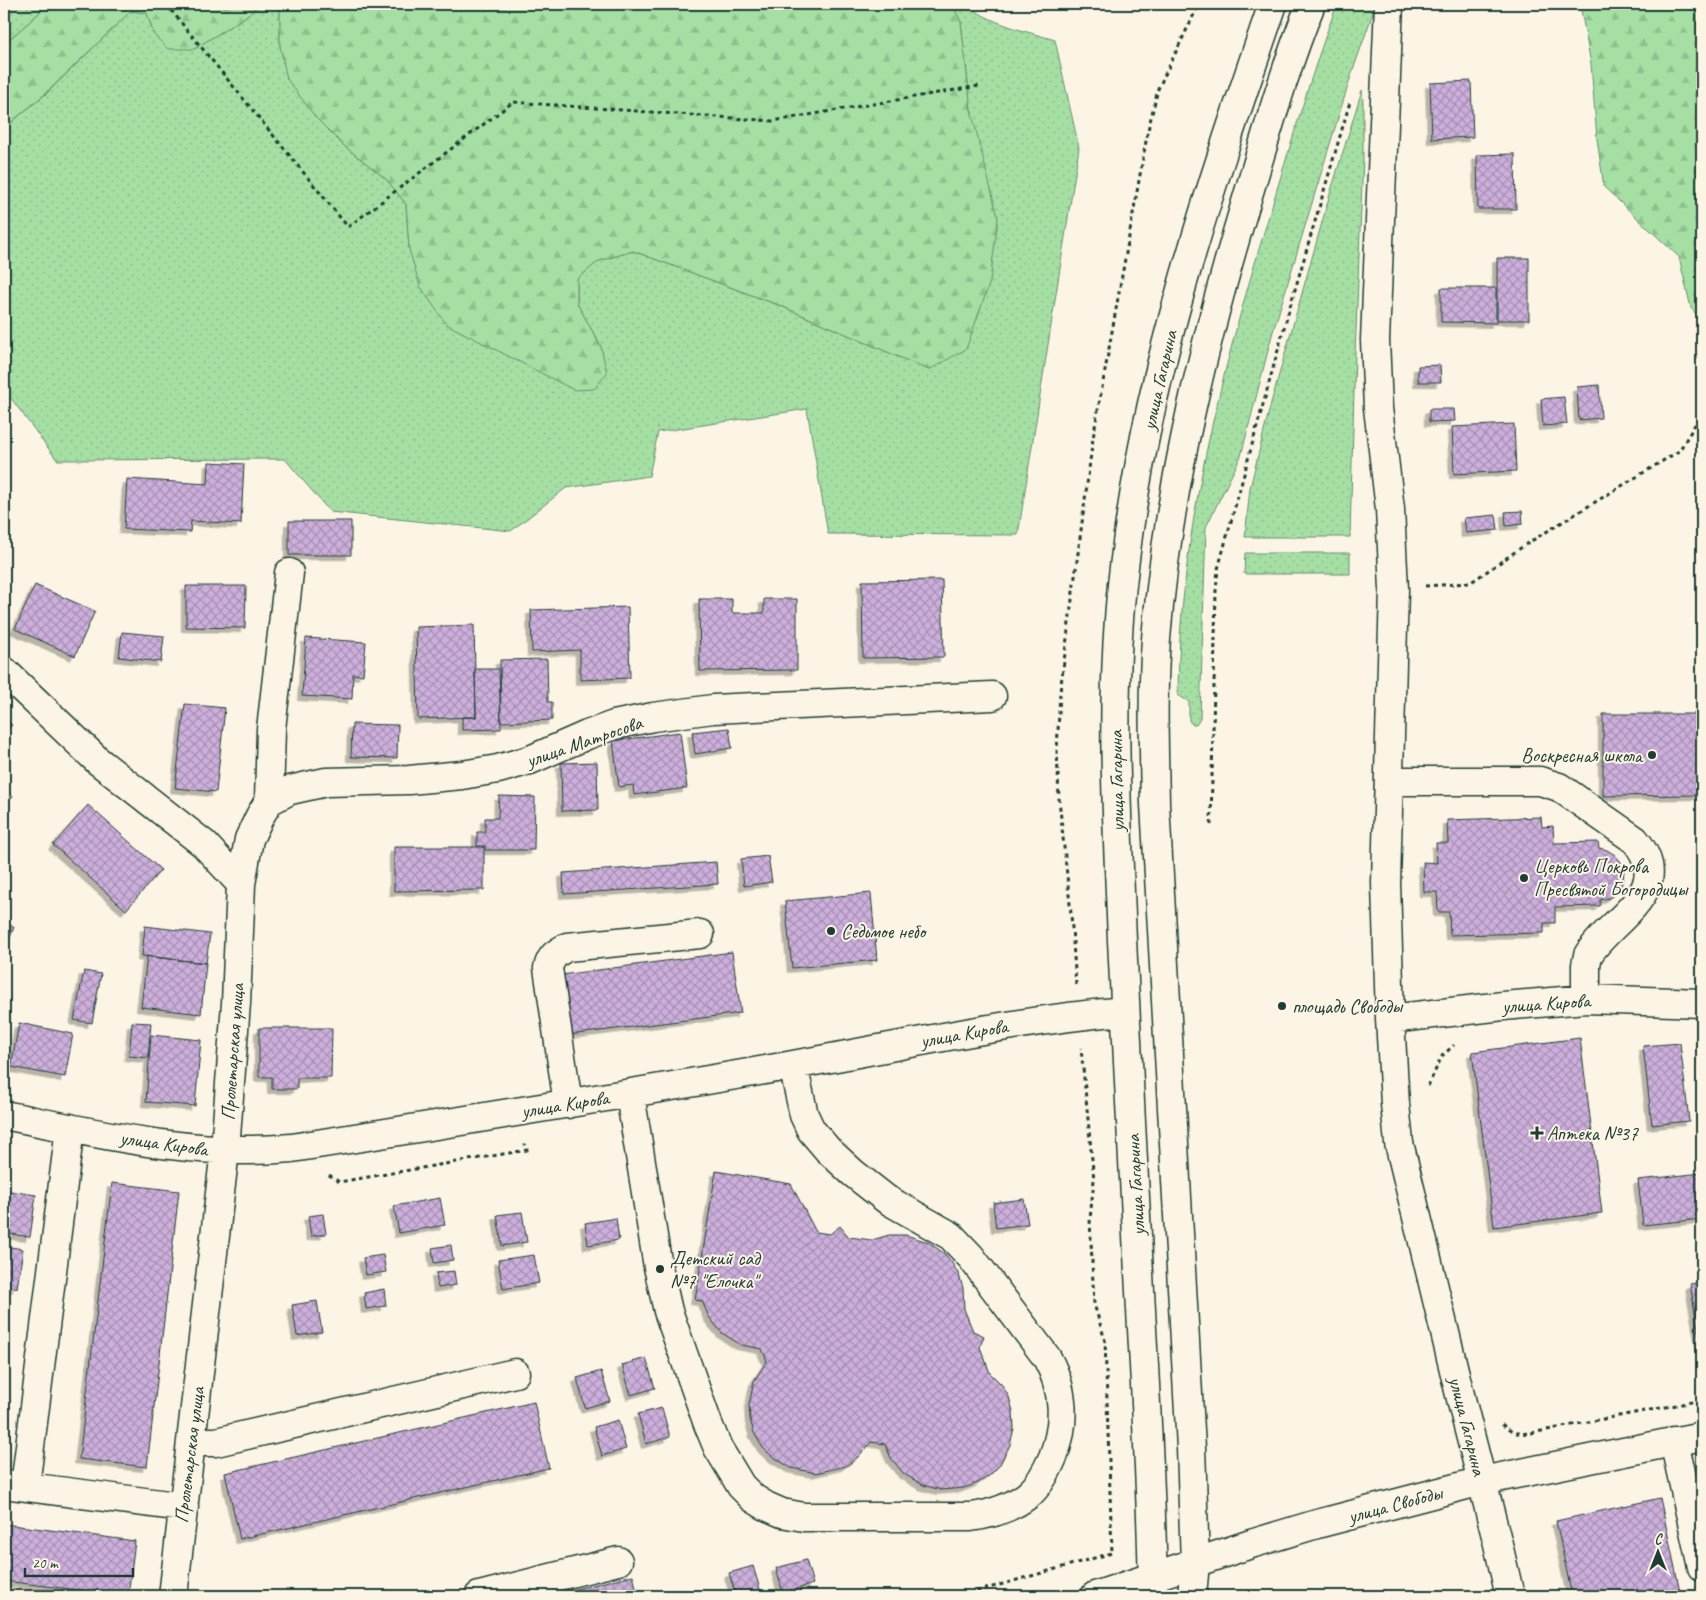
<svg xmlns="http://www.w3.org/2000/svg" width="1706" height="1600" viewBox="0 0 1706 1600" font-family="Caveat,sans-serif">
	<defs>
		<pattern id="grass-dots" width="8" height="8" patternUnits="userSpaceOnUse" patternTransform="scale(1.25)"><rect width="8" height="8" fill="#a6dfa4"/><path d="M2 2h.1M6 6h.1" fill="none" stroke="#8ec08e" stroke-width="1.8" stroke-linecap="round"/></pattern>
		<pattern id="forest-firs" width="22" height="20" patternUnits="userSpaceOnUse" patternTransform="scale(1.25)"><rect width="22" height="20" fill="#a6dfa4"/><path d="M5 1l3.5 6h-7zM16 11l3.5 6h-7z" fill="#8ec08e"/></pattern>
		<pattern id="building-cross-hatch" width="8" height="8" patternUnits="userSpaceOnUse" patternTransform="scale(1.25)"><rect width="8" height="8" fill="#cdafdc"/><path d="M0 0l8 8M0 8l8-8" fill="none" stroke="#a690b3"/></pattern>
		<filter id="shadow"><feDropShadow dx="-4.5" dy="4.5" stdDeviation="0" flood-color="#0004"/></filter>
	</defs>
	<rect width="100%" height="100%" fill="#fcf5e5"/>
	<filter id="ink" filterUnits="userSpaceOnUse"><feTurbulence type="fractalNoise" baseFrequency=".02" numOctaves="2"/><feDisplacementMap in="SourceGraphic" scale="10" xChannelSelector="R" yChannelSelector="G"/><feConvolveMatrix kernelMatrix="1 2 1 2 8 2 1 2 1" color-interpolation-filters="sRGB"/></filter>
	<g filter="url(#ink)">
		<path fill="url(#grass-dots)" stroke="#628e6c" d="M4 4H47L37 15 4 44Z
			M261 4H270L280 8V46L343 145 386 179 406 204 409 249 601 347 577 303V279L599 261 633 251 781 306 929 370 971 110 961 22 952 4H967C987 23 1029 32 1055 40L1079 148 1018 535 828 534 807 409 658 432 649 476 566 488 511 531 330 512 285 459 57 460 4 389V128L46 94 131 11 147 13 154 35 194 49 242 19Z
			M1337 4H1376L1350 79 1326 157 1272 335 1241 456 1206 527 1200 719 1196 725H1193L1189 721V702L1178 695C1179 532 1221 375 1268 219 1290 147 1311 74 1337 4Z
			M1362 90 1363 103V158L1355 354 1350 537H1245L1250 488 1271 403 1330 194Z
			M1245 553H1350V574H1244Z"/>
		<path fill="url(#forest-firs)" stroke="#628e6c" d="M47 4H261L242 19 194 49H168L154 35 147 13 131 11 45 94 4 128V44L37 15Z
			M270 4H952L961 22 971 110 998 218 990 282 966 349 929 370 781 306 633 251 599 261 577 279V303L601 347 607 373 594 389 574 390 446 324 420 286 409 249 406 204 386 179 343 145 316 118 287 79 280 46V8Z
			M1577 4H1702V321L1691 308 1679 257 1604 187 1597 139 1591 64 1581 10Z"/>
		<path fill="url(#building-cross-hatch)" stroke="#1f3d34" filter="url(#shadow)" d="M1471 81 1473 137 1432 139 1430 83Z
			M1515 154 1516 209H1478L1477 155Z
			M1497 258H1529V320H1497Z
			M1441 288H1496V323L1441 322Z
			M1440 365 1441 382H1418V366Z
			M1599 385 1601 418 1579 420 1577 387Z
			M1564 397 1567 424 1543 426 1541 399Z
			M1429 409H1454L1455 421 1429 422Z
			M1514 424 1516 471 1454 474 1452 427Z
			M209 462 244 464 241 524 191 521 190 532 124 529 127 479 208 484Z
			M1522 511 1523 524 1506 526 1505 512Z
			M1496 515 1498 530 1466 533 1464 518Z
			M289 521H351V555H289Z
			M942 580 944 657 863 658 862 581Z
			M35 585 95 611 75 656 15 629Z
			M186 586H246L245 628 186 627Z
			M699 599H732V613H764V599H797V670L700 671Z
			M628 607 630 678 580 680V650L532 652 531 610Z
			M474 625 476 717 418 719 416 627Z
			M122 632 164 636 161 662 119 657Z
			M306 638 366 642 363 675 353 674 352 699 302 696Z
			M547 659 548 702H552V720L501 722 500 660Z
			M475 669H499L501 729 462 730V717H476Z
			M185 704 225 708 216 792 175 788Z
			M1603 714H1702V795L1603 796Z
			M4 717 12 725 4 733Z
			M352 724 398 725 397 758 351 757Z
			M729 728 732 748 695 754 692 732Z
			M680 732 687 788 634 795 633 785 619 787 613 741Z
			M597 762 598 810 562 811 561 763Z
			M4 788 13 797 4 806Z
			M499 796 535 797 534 850H485V846H477V832H485V818H498Z
			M88 805 161 870 126 910 53 845Z
			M1541 817 1542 827 1553 826 1554 843 1598 842 1599 848 1607 850 1615 855 1621 862 1624 871 1623 880 1620 889 1609 898 1600 900V906L1555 907V923H1544V933L1450 935 1449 912H1438L1437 892H1424L1423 862 1437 863 1436 843H1448L1447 820Z
			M394 847H484V890L394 891Z
			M768 856 772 882 744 886 741 859Z
			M716 862 718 884 564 894 563 873Z
			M871 893 877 960 792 968 785 901Z
			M4 923 14 927 4 954Z
			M145 926 210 934 206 963 142 956Z
			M732 952 741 1013 569 1035 561 975Z
			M147 956 206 963 201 1014 141 1007Z
			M84 971 101 974 92 1023 74 1020Z
			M132 1022 151 1023 148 1058 129 1056Z
			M19 1023 73 1034 65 1077 11 1067Z
			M259 1028H332L331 1078H297V1089H272V1077H259Z
			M151 1035 201 1040 195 1106 146 1102Z
			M1580 1038 1602 1213 1494 1227 1472 1052Z
			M1680 1043 1689 1121 1652 1125 1643 1046Z
			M716 1171 791 1184 816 1232 830 1234 840 1226 849 1237 872 1240 889 1235H906L928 1242 945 1254 952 1263 959 1275 963 1288 964 1309 973 1331 984 1336 980 1347 990 1373 1002 1385 1009 1397 1013 1411 1014 1428 1010 1445 999 1466 990 1475 978 1483 964 1488 941 1490 923 1485 904 1474 891 1458 885 1444 871 1442 858 1457 846 1466 816 1473 791 1468 772 1456 763 1448 754 1433 750 1419 749 1405 754 1381 767 1361 762 1349 741 1345 722 1333 709 1317 702 1301 695 1300Z
			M1702 1173V1219L1643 1225 1638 1180Z
			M112 1183 179 1191 147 1467 79 1459Z
			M4 1190 36 1195 30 1237 4 1233Z
			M440 1198 445 1225 399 1233 394 1206Z
			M1024 1199 1028 1224 996 1228 993 1203Z
			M522 1212 527 1242 502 1246 497 1215Z
			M323 1214 326 1234 311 1236 308 1216Z
			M616 1218 619 1240 588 1245 585 1223Z
			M451 1245 453 1260 434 1263 432 1248Z
			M4 1246 23 1249 17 1288 4 1286Z
			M383 1255 386 1272 366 1275 363 1258Z
			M534 1255 539 1283 503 1289 498 1260Z
			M454 1271 456 1285 438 1288 436 1273Z
			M1702 1282V1353L1690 1284Z
			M384 1289 386 1306 366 1309 364 1293Z
			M317 1301 322 1332 297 1336 292 1305Z
			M646 1358 655 1388 631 1395 622 1365Z
			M601 1371 610 1401 585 1408 577 1378Z
			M534 1402 549 1468 240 1539 225 1473Z
			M662 1408 670 1437 646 1444 638 1414Z
			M618 1420 626 1449 602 1456 594 1427Z
			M1660 1498 1681 1596H1572L1556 1521Z
			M4 1524 135 1541 128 1596 4 1581Z
			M806 1560 813 1584 783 1593 776 1568Z
			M753 1566 762 1596H736L729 1573Z
			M633 1575 638 1596H547Z"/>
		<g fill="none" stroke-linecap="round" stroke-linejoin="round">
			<defs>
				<path id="minor" d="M1389 4 1375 340 1378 408 1390 509 1394 589 1386 883 1390 1019 1395 1104 1399 1143 1462 1403 1498 1544 1510 1596
					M4 671 98 761 204 844 241 884 236 1003 225 1150 173 1596
					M1390 781H1540L1559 787 1635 840C1677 891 1612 917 1588 955L1586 965V999
					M269 801 271 729 289 573
					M241 884 249 839 260 816 269 801 290 790 326 782 409 780 462 775 498 769 530 760 587 735 614 725 653 717 713 709 992 696
					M1390 1019 1503 1006 1586 999 1702 1003
					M630 1094 658 1267 668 1311 708 1424 718 1448 732 1471 741 1486 753 1498 766 1506 782 1513 804 1517H971C992 1514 1011 1508 1028 1495 1040 1485 1047 1471 1053 1457 1066 1423 1065 1391 1047 1358L971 1257 951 1236 886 1199 853 1173 828 1150 811 1130 804 1115 793 1065
					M568 1104 548 968C551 956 556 953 567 947L700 934
					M4 1115C99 1134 194 1157 292 1148 456 1122 619 1096 782 1067 896 1047 1009 1021 1125 1011
					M1674 1441 1702 1567
					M191 1442H216L515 1373
					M4 1484 184 1507
					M25 1486 70 1128
					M479 1596 618 1561"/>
				<path id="major" d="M1095 1596 1254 1543 1317 1524 1482 1481 1702 1436
					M1153 1596C1152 1507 1147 1418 1142 1329 1135 1199 1128 1070 1122 940 1117 816 1109 691 1124 567 1146 374 1210 187 1273 4
					M1192 1596 1195 1563 1191 1448 1155 804C1154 749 1152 694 1156 639 1168 486 1205 338 1249 192 1268 129 1286 65 1311 4"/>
			</defs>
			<use href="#minor" stroke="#1f3d34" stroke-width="31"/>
			<use href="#major" stroke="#1f3d34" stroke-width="31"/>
			<path stroke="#1f3d34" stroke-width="3" stroke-dasharray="4 4" stroke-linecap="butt" d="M166 4 348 227 513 102 773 121 979 86
				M1425 586 1470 583 1528 543 1679 451 1702 413
				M1211 825 1216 590 1218 569 1289 310 1350 102
				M1076 985 1071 914 1059 799 1057 750 1060 692 1093 438 1148 130 1158 89 1199 4
				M1428 1086 1442 1056 1454 1045
				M329 1175 339 1182 527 1150 525 1144
				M1502 1424C1511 1434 1519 1434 1531 1433L1702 1400
				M961 1596 1112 1553 1105 1340 1094 1304 1090 1219 1094 1180 1081 1048"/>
			<use href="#minor" stroke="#fcf5e5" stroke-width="28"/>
			<use href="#major" stroke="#fcf5e5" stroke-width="28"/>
		</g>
	</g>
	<g fill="#1f3d34" stroke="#fcf5e5" stroke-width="2">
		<circle cx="1652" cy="755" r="5"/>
		<circle cx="1524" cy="878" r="5"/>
		<circle cx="831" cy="931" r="5"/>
		<circle cx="1282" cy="1006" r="5"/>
		<path d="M1534.5 1125.5h5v5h5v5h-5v5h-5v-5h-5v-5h5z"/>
		<circle cx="660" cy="1269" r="5"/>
	</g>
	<g text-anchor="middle" stroke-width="4" stroke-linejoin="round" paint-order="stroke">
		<g font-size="20" fill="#1f3d34" stroke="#fcf5e5">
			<text transform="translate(1159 380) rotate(-77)" y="7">улица Гагарина</text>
			<text transform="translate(584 741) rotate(-19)" y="7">улица Матросова</text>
			<text transform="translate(1116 781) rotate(-91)" y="7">улица Гагарина</text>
			<text transform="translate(1546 1003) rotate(-4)" y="7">улица Кирова</text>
			<text transform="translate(964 1033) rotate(-10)" y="7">улица Кирова</text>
			<text transform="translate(232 1052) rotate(-86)" y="7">Пролетарская улица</text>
			<text transform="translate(565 1104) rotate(-9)" y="7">улица Кирова</text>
			<text transform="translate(164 1143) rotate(8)" y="7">улица Кирова</text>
			<text transform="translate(1135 1185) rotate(-93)" y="7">улица Гагарина</text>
			<text transform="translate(1468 1426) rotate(76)" y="7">улица Гагарина</text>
			<text transform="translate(189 1455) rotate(-83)" y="7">Пролетарская улица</text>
			<text transform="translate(1395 1504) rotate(-15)" y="7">улица Свободы</text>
		</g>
		<g font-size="20" fill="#1f3d34" stroke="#fcf5e5" text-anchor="start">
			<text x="1642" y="762" text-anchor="end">Воскресная школа</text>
			<text x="1534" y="873">Церковь Покрова<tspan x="1534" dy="23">Пресвятой Богородицы</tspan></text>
			<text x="841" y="938">Седьмое небо</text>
			<text x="1292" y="1013">площадь Свободы</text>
			<text x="1547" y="1140">Аптека №37</text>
			<text x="670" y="1265">Детский сад<tspan x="670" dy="23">№7 "Елочка"</tspan></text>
		</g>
	</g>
	<rect width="1706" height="1600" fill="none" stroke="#fcf5e5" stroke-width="20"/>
	<rect x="10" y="10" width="1686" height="1580" fill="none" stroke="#1f3d34" stroke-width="2" filter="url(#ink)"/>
	<g transform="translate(1658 1552)" stroke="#fcf5e5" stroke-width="4" paint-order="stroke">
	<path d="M0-4L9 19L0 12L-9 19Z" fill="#1f3d34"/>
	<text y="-8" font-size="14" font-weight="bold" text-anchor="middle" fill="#1f3d34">С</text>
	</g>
	<path d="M25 1568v8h108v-8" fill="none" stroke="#1f3d34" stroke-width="2.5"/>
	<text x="32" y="1568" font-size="15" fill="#1f3d34" stroke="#fcf5e5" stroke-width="4" paint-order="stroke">20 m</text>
</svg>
